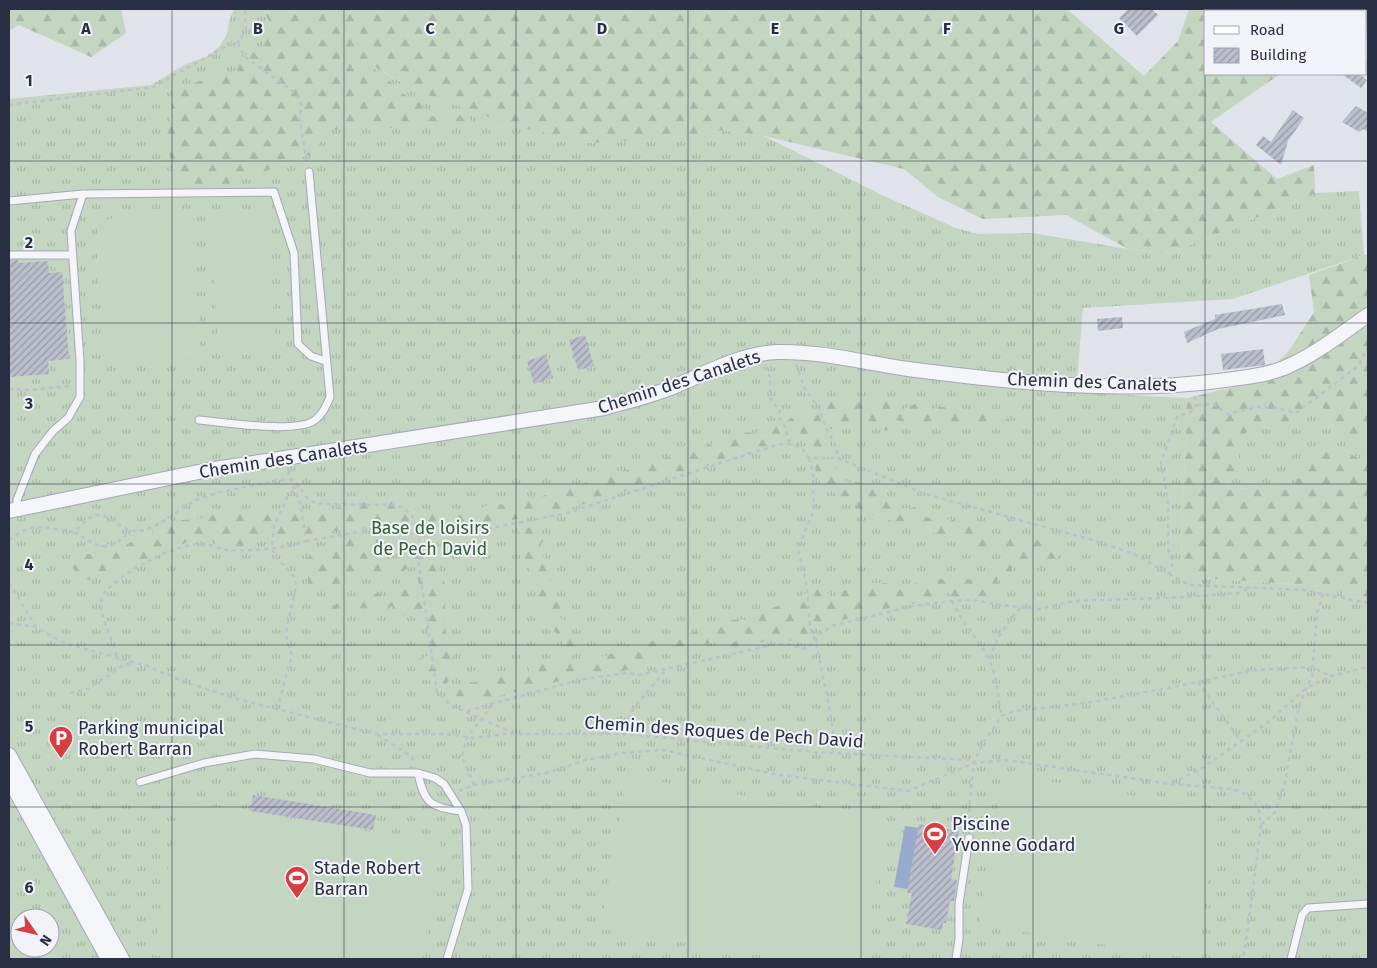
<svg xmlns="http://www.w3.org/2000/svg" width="1377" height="968" viewBox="0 0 1377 968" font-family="'Fira Sans',sans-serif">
	<defs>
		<pattern id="grass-tufts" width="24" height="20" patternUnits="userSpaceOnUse" patternTransform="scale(1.25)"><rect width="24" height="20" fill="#c4d5c1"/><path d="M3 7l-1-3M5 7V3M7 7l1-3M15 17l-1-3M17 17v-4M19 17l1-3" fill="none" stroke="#a8b7a7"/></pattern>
		<pattern id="forest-firs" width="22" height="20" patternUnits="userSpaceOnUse" patternTransform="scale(1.25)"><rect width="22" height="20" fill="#c4d5c1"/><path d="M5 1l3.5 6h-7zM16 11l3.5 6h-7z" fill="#a8b7a7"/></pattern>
		<pattern id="building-hatch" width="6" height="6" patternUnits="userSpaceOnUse" patternTransform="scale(1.25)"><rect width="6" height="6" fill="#bbbecb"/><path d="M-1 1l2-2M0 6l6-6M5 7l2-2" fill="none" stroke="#989ba6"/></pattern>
	</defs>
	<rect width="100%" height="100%" fill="#e1e3eb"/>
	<path fill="url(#grass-tufts)" fill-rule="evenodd" d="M234 9H263L271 27 319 39 425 94 589 143 657 140 724 130 764 136 884 196 956 228 978 234 1032 233 1128 249 1171 253 1315 193 1359 191 1364 255 1233 299 1083 308 1076 392 1187 398 1181 558 1189 573 1200 578 1323 586 1340 581 1344 596 1368 600V959H9V99L151 85 186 64 208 56 220 46 227 34 229 21ZM20 918H50V948H20Z
		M1314 401 1325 410 1334 428 1368 441V464L1343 449 1301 476 1286 490 1261 483 1249 488 1229 490 1226 483 1241 463 1234 445 1250 428 1271 427 1289 430 1303 408Z"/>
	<path fill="url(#forest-firs)" d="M9 9H121L126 33 91 57 19 25 9 31Z
		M263 9H1067L1144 76 1178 41 1189 9H1368V34L1366 32V11H1206V74H1280L1211 122 1277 179 1314 165 1315 193 1171 253 1128 249 1066 215 983 219 938 197 904 169 764 136 724 130 657 140 589 143 511 125 425 94 374 67 376 72 391 82 398 91 421 104 430 117 448 113 469 117 474 125 448 127 418 124 376 130 369 122 324 132 317 152 230 184H178L166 143 174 93 199 81 216 80 221 71 237 77 238 59 265 46 260 39 271 26Z
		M1364 255H1368V441L1334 428 1325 410 1314 401 1303 408 1289 430 1271 427 1250 429 1234 445 1241 463 1226 483 1229 490 1249 488 1261 483 1286 490 1301 476 1305 456 1343 449 1368 464V600L1344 596 1340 581 1323 586 1200 578 1189 573 1181 558 1187 398 1258 381 1288 352 1314 312 1309 275Z
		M834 398 874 403 879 398 886 400 889 405 903 409 917 403 929 411C938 405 951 407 962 408L965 411 1005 412 1008 414V420L1003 424 991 427H978L966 423 952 428 923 423 913 427 897 420 886 431 878 424 829 429 826 433C833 443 830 450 828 461L848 483 853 481 872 487 875 494C894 494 893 514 915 507L922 517 953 520 970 526 980 525 994 536 999 533 1032 541 1044 538 1061 553 1054 563 1041 560 1028 564C1013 555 999 546 982 547L859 511 824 486 816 476 815 463 802 437 577 506 425 539 415 544V549L427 548 435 557 432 561C440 569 442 580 448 589 443 605 443 638 453 651L452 669 455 673 446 684 426 680 414 664 416 660 429 655 426 616 419 619C411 614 406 613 398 619V612L392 606 383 612 363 607 355 611 352 607 344 609 339 606 332 616 326 615 324 609 328 606 332 608 345 597 351 600 357 597 366 600 378 592 387 602 393 598 400 584H419L415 567H408L398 577 395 576V563L402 555 396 553 389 557 388 573 378 578 364 571 355 570 350 582 332 585 327 581 325 589 315 591 308 585V572L302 562 310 556 321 560 329 551 341 547 344 540 355 533 364 541 371 539 375 529C386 533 397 529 405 522L388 521 383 526 378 527 375 523 368 528 359 529 355 526H344L341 531 316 530 308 538 289 535 272 540 255 537 252 545 228 548 213 543 212 537 194 538 172 550H161L154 559 135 560 120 571H98L95 580 79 579 71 564V554H91C101 542 112 543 126 545L139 537 152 536 153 527 167 518 175 521 210 517 217 512 229 510 244 511 250 518 260 511 277 517 278 520 294 512 310 516 326 506 335 509 355 503 394 499 417 509 438 513 476 510 493 503 510 506 699 448C713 443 726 441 737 432L756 433 769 425 776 424 778 426C791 419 796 413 813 409L818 414 824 412Z
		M534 527 544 539 538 550 553 569 547 578 551 582 550 588 562 610 557 615 569 624 567 634 574 639 572 642 578 649H567L560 636 551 629 536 599 537 580 524 560 527 546 520 542 519 529Z
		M998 559 1008 560C1013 570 1013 572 1006 580L997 579 1000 593C995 595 962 598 956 597 952 596 948 593 945 591L933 600 873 611 866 610 865 615 811 627 809 642 806 644C777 635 752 644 723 652L719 650 744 637 651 654 634 669 585 675 495 697H449L443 691 455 685 464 686 469 682C478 683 483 679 492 676 504 673 518 672 529 674V667L552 660 587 661 621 651 631 641C654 643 679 638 700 630 717 625 735 614 752 623L764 612 820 587 832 597C845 590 857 584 872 583 893 582 917 591 932 575L944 580 955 574 963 580 986 577 989 567Z"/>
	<path fill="#c4d5c1" d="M267 212 276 352 220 357 209 216Z
		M192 213 201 358 104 362 96 235C100 227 102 221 111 218Z
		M1004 774 1220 810 1195 959 979 925Z
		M627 776 887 819 863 959H783L601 929Z
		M179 801 441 843 422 959H182L154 955Z"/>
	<path fill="#99abcd" d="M905 826 919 828 908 889 894 887Z"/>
	<path fill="url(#building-hatch)" d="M1128 9H1152L1158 15 1137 36 1119 18Z
		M1342 74H1359L1367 80 1361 88Z
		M1356 106 1368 113V132L1363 129 1359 132 1342 122Z
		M1293 110 1304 118 1288 141 1281 165 1256 145 1263 136 1271 142Z
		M9 260H18L19 263 48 261 49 273 62 272 69 359 48 361 49 374 9 377Z
		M1282 304 1285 315 1218 329 1187 343 1184 332 1215 319V315Z
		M1122 317 1123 328 1098 331 1097 319Z
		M585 335 594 366 578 370 569 340Z
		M1263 349 1265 365 1223 370 1221 354Z
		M546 355 553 378 534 384 527 361Z
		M253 795 376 815 373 830 250 811Z
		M919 824 959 831 951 879 957 880 954 901H950L946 923H943L942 930 906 924 912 893H907Z"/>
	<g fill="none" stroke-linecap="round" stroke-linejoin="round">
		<defs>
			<path id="lane" d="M9 201 83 194 274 192 294 253 298 344 311 356 325 361
				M9 255H71
				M199 420C224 422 296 434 315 420 323 414 326 406 330 397L309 172
				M17 509V500L35 454 53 431 68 418 80 397V361L71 231 83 194
				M418 773C424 802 430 808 461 811
				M140 782 204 763 255 754 314 759 370 773H418L435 778 444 784 461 811 466 825 468 889 447 959
				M956 959 959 939V904L969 838
				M1291 959 1302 915 1308 908 1368 904"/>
			<path id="street" d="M9 511 208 470 604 408C625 402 647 397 668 389 703 375 740 353 778 352 821 351 865 363 908 369 1008 382 1118 394 1218 381 1240 378 1263 376 1284 368 1315 355 1341 334 1368 315
				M9 755 122 959
				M9 779 108 959"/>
		</defs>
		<use href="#lane" stroke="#a6a9b6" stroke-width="9"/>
		<use href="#street" stroke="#a6a9b6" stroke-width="16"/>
		<path stroke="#bfc1ca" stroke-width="2.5" stroke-dasharray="4 4" stroke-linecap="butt" d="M238 43 244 56 298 95 301 105 300 119 307 164
			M9 105 153 87 230 44 238 43 246 29 245 9
			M796 364 805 389 820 410 824 424 835 444 838 458
			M764 367 770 377V398L780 411 778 415 786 429 789 443
			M9 389 30 390 70 386
			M1197 405 1214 404 1227 414 1259 407 1276 408 1296 413 1358 366 1368 347
			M809 458 813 472 814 510 798 548 807 588 810 628 816 642 828 701 834 737 833 753
			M289 471 288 477 299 486 308 499 317 504 396 505 405 509 412 516 419 536V565L437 692 450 705 516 734
			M74 532C100 547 106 555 130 531
			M9 540C32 521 47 528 73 532 79 528 83 523 88 519 107 505 118 532 136 531 161 530 181 504 204 497 228 489 254 486 279 480H291L301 506 306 541C290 548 246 552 228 550 219 549 211 544 202 544 180 543 136 565 120 579 112 586 102 591 101 602 100 618 114 642 118 660
			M306 541 371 530 395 529 419 536 471 532 567 513 776 445C791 443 802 444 809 458H838L925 494 1092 540 1132 553 1189 585 1303 590 1368 603
			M1169 575 1173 562 1168 549V500L1161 462 1177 417 1190 412 1197 405 1194 396
			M9 583 36 627
			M952 601C961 622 979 639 989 660 998 677 997 698 1002 716
			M9 623 36 627 64 643 147 666 185 682 237 699 376 734H445L474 738 503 734H623L814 752 971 760 974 763
			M990 659C996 638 1006 624 1020 608
			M1198 682 1241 741
			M70 693 90 688 122 666 131 663
			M277 709 292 655 287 638V626L296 588 295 578 275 556 272 547 274 526 288 496 299 486
			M467 711 578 680 627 673 639 675 772 645 789 644 803 649 816 642 819 634 835 625 913 606 952 601 973 600 1000 605 1039 609 1074 601 1188 597 1238 593 1251 588
			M623 734 633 709 665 671
			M378 735 412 757 414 763
			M1172 783 1204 767 1267 723 1305 689 1331 676 1368 667
			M474 785 462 756 467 737 494 703
			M459 791 474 785 546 773 586 760 621 753 663 750 779 775 908 791 974 763 1006 760 1171 784 1233 789 1245 794 1254 802 1259 811 1261 825 1245 950 1242 959
			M1261 825 1275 812 1285 782 1299 705 1312 676 1317 613 1323 594
			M970 828 969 808 974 763 983 743 1002 716 1015 711 1086 703 1174 687 1255 670 1311 667 1331 676
			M9 957 10 959"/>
		<use href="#lane" stroke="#f4f5f9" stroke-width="7"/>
		<use href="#street" stroke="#f4f5f9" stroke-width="14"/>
		<path stroke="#fff" stroke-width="20" d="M1318 9 1320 11
			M1366 49 1368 51"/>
	</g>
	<path fill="none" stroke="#282e44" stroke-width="1" stroke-opacity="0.55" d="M172 9V959M344 9V959M516 9V959M688 9V959M861 9V959M1033 9V959M1205 9V959M9 161H1368M9 323H1368M9 484H1368M9 645H1368M9 807H1368"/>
	<defs>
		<symbol id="parking-pin" viewBox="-11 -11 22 30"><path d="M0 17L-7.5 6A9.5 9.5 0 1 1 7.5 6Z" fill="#d83d3f" stroke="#f1f3f8"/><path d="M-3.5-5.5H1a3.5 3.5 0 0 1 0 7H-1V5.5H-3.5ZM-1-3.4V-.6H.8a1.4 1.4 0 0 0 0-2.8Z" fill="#fff"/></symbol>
		<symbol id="stadium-pin" viewBox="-11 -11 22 30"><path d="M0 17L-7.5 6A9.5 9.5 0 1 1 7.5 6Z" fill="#d83d3f" stroke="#f1f3f8"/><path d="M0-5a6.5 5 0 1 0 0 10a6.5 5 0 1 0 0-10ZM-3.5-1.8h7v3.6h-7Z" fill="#fff"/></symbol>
	</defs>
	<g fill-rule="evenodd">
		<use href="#parking-pin" x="47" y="724" width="28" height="38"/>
		<use href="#stadium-pin" x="921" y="820" width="28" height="38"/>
		<use href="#stadium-pin" x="283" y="864" width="28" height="38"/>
	</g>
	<g text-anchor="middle" stroke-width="4" stroke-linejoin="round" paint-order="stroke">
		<g font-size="18" fill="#282e44" stroke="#f1f3f8">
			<text transform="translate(679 382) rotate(-18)" y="6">Chemin des Canalets</text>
			<text transform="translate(1092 382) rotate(2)" y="6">Chemin des Canalets</text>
			<text transform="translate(283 459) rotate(-9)" y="6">Chemin des Canalets</text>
			<text transform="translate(724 732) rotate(4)" y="6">Chemin des Roques de Pech David</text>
		</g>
		<g font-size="18" fill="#366034" stroke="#f1f3f8">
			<text x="430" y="534">Base de loisirs<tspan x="430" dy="21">de Pech David</tspan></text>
		</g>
		<g font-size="18" fill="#282e44" stroke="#f1f3f8" text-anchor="start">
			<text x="78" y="734">Parking municipal<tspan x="78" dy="21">Robert Barran</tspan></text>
			<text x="952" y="830">Piscine<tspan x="952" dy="21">Yvonne Godard</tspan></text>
			<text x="314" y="874">Stade Robert<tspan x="314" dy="21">Barran</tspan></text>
		</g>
	</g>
	<g font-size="16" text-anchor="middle" font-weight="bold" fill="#282e44" stroke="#f1f3f8" stroke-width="4" stroke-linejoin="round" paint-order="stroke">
		<text x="86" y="34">A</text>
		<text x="258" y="34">B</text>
		<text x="430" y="34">C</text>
		<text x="602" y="34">D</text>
		<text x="775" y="34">E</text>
		<text x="947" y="34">F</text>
		<text x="1119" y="34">G</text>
		<text x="29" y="86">1</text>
		<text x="29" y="248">2</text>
		<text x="29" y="409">3</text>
		<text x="29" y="570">4</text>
		<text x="29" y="732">5</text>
		<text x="29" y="893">6</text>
	</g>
	<rect width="1377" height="968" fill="none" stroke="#282e44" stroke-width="20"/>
	<rect x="1204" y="10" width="162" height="65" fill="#f1f3f8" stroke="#a1a4b0"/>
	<rect x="1214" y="26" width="25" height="8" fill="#ffffff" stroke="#a1a4b0"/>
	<text x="1250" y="35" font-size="15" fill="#282e44">Road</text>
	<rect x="1214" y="48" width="25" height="15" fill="url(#building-hatch)" stroke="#a1a4b0"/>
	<text x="1250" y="60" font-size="15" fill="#282e44">Building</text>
	<g transform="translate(35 933) rotate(124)"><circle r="24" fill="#f1f3f8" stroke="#a1a4b0"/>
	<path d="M0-4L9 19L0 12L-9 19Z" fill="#d83d3f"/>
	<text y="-8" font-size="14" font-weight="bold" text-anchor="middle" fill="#282e44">N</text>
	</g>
</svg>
